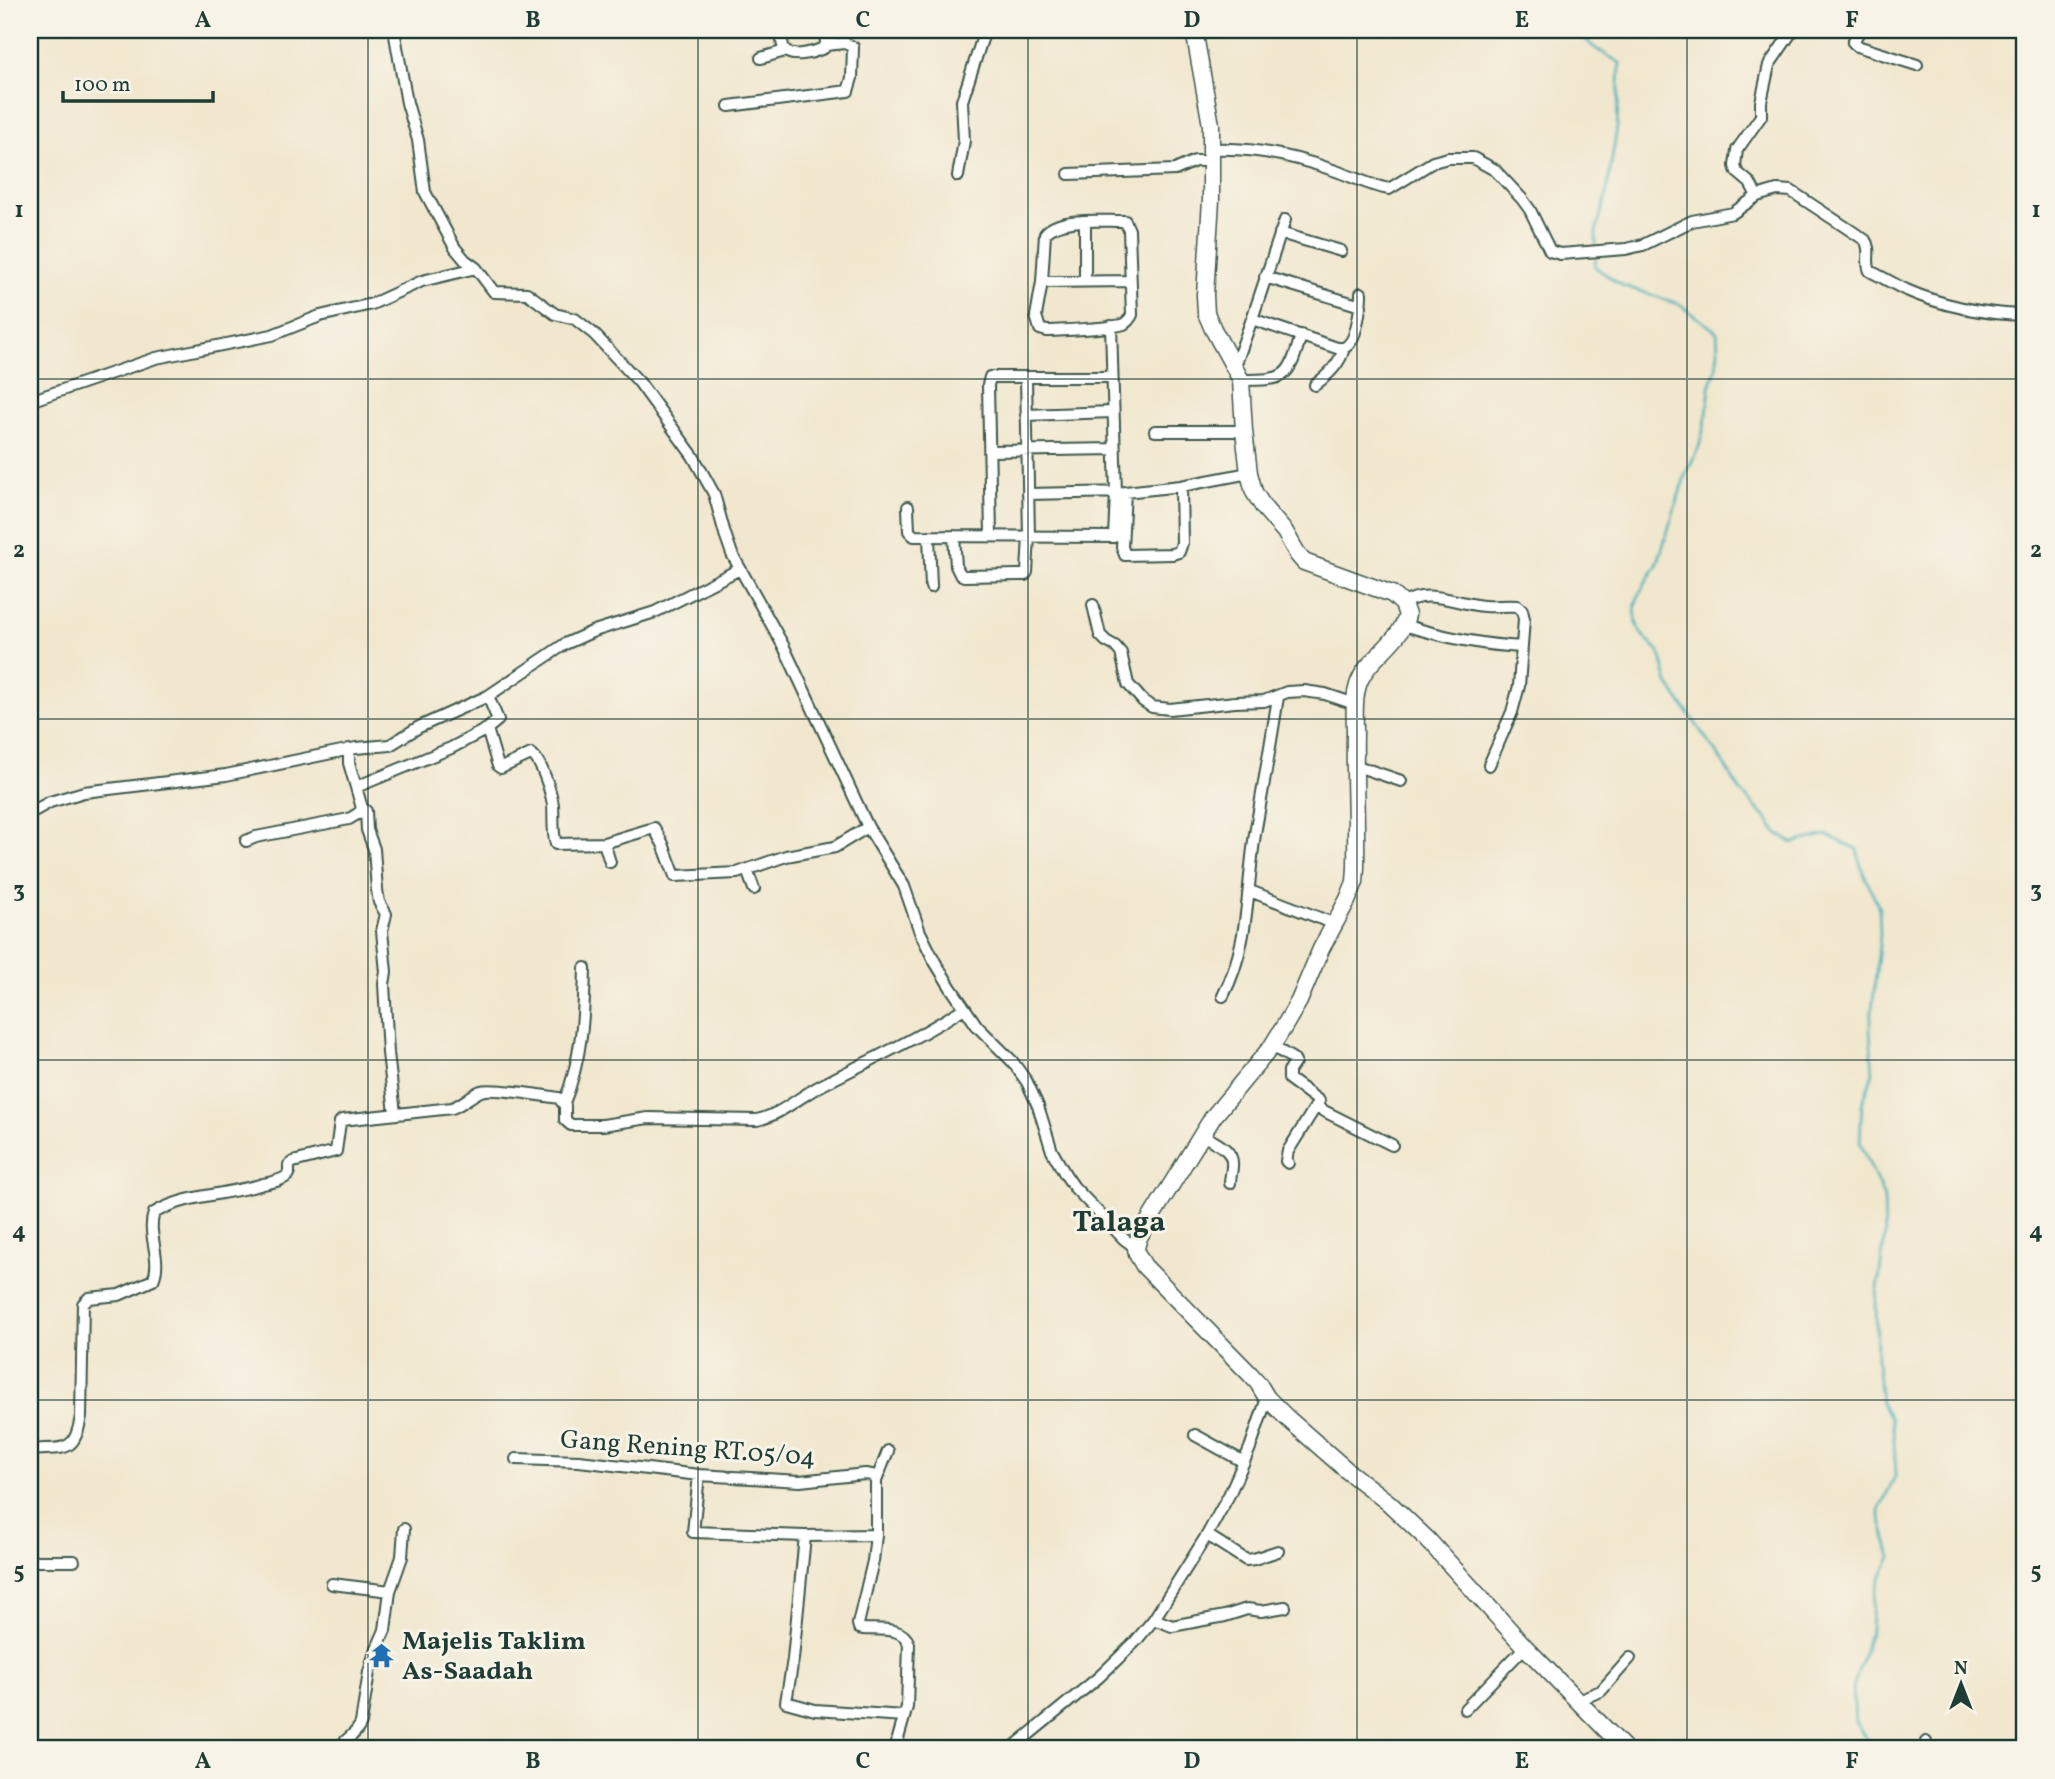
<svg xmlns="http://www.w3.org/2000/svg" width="2055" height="1779" viewBox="0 0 2055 1779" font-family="Vollkorn,serif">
	<rect width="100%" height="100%" fill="#f7f3e8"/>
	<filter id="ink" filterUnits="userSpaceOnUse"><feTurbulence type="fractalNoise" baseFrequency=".0143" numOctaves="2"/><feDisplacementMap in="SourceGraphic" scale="14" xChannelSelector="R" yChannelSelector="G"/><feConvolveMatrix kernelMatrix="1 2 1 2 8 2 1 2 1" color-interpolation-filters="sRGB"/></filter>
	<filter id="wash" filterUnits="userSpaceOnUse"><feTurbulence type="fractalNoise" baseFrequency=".00686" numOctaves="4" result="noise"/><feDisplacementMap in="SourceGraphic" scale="28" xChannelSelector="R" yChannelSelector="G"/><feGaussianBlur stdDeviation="1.57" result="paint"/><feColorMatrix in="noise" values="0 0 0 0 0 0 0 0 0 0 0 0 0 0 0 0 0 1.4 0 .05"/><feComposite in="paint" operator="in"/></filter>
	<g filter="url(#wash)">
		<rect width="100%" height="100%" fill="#f1e7ce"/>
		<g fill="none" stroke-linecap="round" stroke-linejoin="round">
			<path stroke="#3eafb7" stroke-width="2.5" d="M1575 30 1595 48 1620 63 1617 127 1606 197 1596 231V246
				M1596 253 1595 267 1621 285 1679 304 1717 332 1718 352 1716 369 1710 387 1707 415 1699 447 1686 473 1657 565 1644 585 1636 602 1635 610 1637 625 1641 633 1660 653 1668 684 1722 761 1741 792 1766 818 1777 833 1792 843 1826 835 1857 849 1861 867 1879 908 1880 935 1870 1030 1873 1073 1862 1104 1860 1142 1884 1198 1885 1234 1876 1304 1877 1361 1881 1403 1891 1419 1893 1428 1896 1474 1880 1508V1517L1891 1557 1878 1583 1873 1601 1871 1629 1853 1688 1855 1722 1874 1749"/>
		</g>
	</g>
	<g filter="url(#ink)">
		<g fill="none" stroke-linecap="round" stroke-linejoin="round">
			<defs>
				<path id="street" d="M394 30 407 103 418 140 425 192 455 248 465 260 476 268 494 292 527 293 555 314 575 319 594 334 639 382 693 456 714 494 725 534 732 554 784 647 868 827 904 886 920 932 935 962 951 988 977 1026 1012 1061 1027 1082 1038 1106 1052 1151 1065 1174 1074 1187 1124 1239 1136 1248
					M781 30C782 35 781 43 784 48 790 60 815 52 824 48L826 44 825 30
					M1860 30 1853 42 1857 46 1917 65
					M761 58 785 51
					M729 106 848 91 852 78 853 47 845 43 826 45
					M1212 149C1254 147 1297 157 1336 171 1353 177 1371 186 1389 189L1433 162 1448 158H1473L1495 170 1522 199 1530 210 1550 251 1560 254 1626 249 1643 245 1692 221 1733 213 1757 196 1777 190 1791 191 1865 240C1872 250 1865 261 1870 271 1882 277 1892 283 1904 289 1942 306 1984 314 2025 315
					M1069 174 1175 170 1195 161H1211
					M958 176 964 141 962 101 985 30
					M1757 196 1750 183 1737 172 1735 166 1737 150 1761 116V102L1769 65 1793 30
					M1285 220 1252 319 1337 348C1342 348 1344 349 1348 345 1357 338 1361 304 1361 293
					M1120 221H1125L1129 230 1132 315C1129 320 1129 321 1124 324 1110 329 1064 330 1047 331L1040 329 1036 316 1042 282 1045 234C1058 217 1100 221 1120 221Z
					M1085 222V281
					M1280 233 1341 251
					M1265 277 1361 306
					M1042 282 1130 281
					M1235 366 1252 319
					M1241 380C1286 380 1289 379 1301 335
					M1315 385C1328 375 1340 364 1344 348
					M30 401 156 358 272 335 320 316 372 304 422 281 476 268
					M1026 415 1113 412
					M1155 431H1244
					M990 451 1115 449
					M1125 492 1122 547 1125 555 1172 554 1179 552 1182 543 1181 486
					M1028 494 1125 492 1181 486 1249 473
					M908 507 909 531 914 536 1114 537 1116 493 1111 326
					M991 535 988 385 990 377H1111
					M929 536 931 587
					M954 536 956 566 960 574 964 576 1019 575H1025L1027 572 1029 536 1026 377
					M1403 604C1427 587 1457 604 1484 606 1495 607 1506 605 1517 606L1522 610 1524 619 1519 686 1512 712 1489 765
					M1093 605 1100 635 1106 641 1115 646 1121 653 1128 684 1143 701 1152 707 1170 709 1235 702 1264 701 1287 692 1304 691 1325 694 1355 704
					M1404 625C1443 637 1481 645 1522 647
					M487 729 498 766 501 768 531 754C541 759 551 792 553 805 554 818 552 832 556 844L604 843 610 862
					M349 749V763L362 808 366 811 367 830 374 849 377 890 379 902 386 914 382 931 386 972 384 984 388 1053 395 1113
					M1354 765 1401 781
					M356 787 451 748 487 729 498 720 488 696
					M30 813 50 802 84 792 226 775 356 748 390 745 419 727 488 696 565 644 594 631 655 612 740 569
					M246 841 256 837 349 819 359 813 362 808
					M604 843 654 828 663 844 675 876 737 873 786 856 835 847 868 827
					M747 870 754 889
					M1250 891 1335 924
					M1223 996C1250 943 1246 891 1255 834 1263 788 1271 743 1278 697
					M1272 1046 1293 1059 1295 1062 1289 1071V1079L1319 1101 1288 1151 1286 1161 1288 1163
					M564 1103C582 1059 584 1015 585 968
					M1316 1107 1392 1145
					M1202 1135C1214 1142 1234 1149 1232 1166 1232 1171 1230 1177 1230 1183
					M1195 1435 1244 1462
					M30 1450C63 1447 75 1455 81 1416L83 1304 89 1298 119 1295 153 1280C163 1259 146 1234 154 1213 186 1194 228 1195 263 1184 272 1182 283 1181 289 1174V1165L293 1162 336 1151 340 1122 342 1120 452 1108C463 1104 471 1095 481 1091 490 1087 546 1096 559 1098L565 1106V1120L571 1125H603L648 1118 757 1120C781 1115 800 1096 822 1085 870 1060 919 1038 964 1008
					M516 1459 579 1461 699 1475 800 1481 865 1474 872 1475 876 1481V1535L873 1561 858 1624 859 1628 863 1629C879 1630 903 1626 909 1644L907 1707 895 1749
					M699 1475 693 1532 805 1536 876 1535
					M876 1481 888 1451
					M1207 1535 1246 1560 1254 1559 1278 1551
					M805 1536 793 1659 786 1702 815 1710 904 1716
					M30 1561H74
					M332 1584 390 1591
					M1154 1619 1172 1626 1225 1616 1247 1609 1261 1611 1285 1607
					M1578 1700 1601 1691 1630 1658
					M1465 1709 1525 1647
					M338 1749C345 1738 356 1736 361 1723L369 1672 374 1655 385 1630 390 1591 402 1557 404 1529
					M1011 1749 1099 1677 1135 1642 1154 1619 1207 1535 1229 1495 1250 1448 1267 1398
					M1925 1749 1926 1742"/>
				<path id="secondary" d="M1194 30 1211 125V200L1205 295 1206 313 1213 329 1241 380 1244 431 1249 473 1254 492 1264 508 1285 532 1298 555 1304 562 1392 594 1403 604 1407 615C1400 644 1367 657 1358 685 1353 700 1355 716 1355 733 1354 777 1357 822 1356 867L1355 882 1348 899 1321 949 1299 1001 1285 1025 1272 1046 1213 1117 1139 1237 1136 1248 1137 1254 1144 1266 1250 1374 1258 1383 1267 1398 1286 1417 1350 1473 1389 1503 1427 1539 1525 1647 1625 1749"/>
			</defs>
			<use href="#street" stroke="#3e564b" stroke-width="14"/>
			<use href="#secondary" stroke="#3e564b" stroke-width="19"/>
			<use href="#street" stroke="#fff" stroke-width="10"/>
			<use href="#secondary" stroke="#fff" stroke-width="16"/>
		</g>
	</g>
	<path fill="none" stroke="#1f3d34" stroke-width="2" stroke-opacity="0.55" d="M368 30V1749M698 30V1749M1028 30V1749M1357 30V1749M1687 30V1749M30 379H2025M30 719H2025M30 1060H2025M30 1400H2025"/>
	<defs>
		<symbol id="temple-bare" viewBox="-9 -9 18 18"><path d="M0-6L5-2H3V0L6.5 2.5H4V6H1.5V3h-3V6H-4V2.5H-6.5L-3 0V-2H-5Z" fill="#1f6fb2" stroke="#f7f3e8" stroke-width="2.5" paint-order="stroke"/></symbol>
	</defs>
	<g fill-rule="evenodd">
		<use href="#temple-bare" x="364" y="1638" width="35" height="35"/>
	</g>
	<g text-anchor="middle" stroke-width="6" stroke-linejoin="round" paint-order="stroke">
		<g font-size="26" fill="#1f3d34" stroke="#f7f3e8">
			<text transform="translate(688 1447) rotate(4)" y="9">Gang Rening RT.05/04</text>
		</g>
		<g font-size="26" font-weight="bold" fill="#1f3d34" stroke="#f7f3e8" text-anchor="start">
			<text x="402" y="1649">Majelis Taklim<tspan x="402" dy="30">As-Saadah</tspan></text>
		</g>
		<g font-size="30" font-weight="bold" fill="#1f3d34" stroke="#f7f3e8">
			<text x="1119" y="1231">Talaga</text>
		</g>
	</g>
	<rect width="2055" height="1779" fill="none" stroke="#f7f3e8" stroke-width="77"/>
	<g transform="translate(1961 1684)" stroke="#f7f3e8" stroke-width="5" paint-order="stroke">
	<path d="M0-5L12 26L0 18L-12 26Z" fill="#1f3d34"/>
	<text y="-10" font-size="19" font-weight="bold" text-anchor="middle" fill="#1f3d34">N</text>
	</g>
	<path d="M63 91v10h150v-10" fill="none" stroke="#1f3d34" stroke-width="3.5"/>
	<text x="74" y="91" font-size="21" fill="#1f3d34" stroke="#f7f3e8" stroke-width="5" paint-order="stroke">100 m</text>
	<rect x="38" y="38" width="1978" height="1702" fill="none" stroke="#1f3d34" stroke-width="2.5"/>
	<g font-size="23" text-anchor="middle" font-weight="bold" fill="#1f3d34">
		<text x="203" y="27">A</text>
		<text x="533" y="27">B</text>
		<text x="863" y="27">C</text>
		<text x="1192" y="27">D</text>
		<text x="1522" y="27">E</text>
		<text x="1852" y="27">F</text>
		<text x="19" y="217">1</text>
		<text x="2036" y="217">1</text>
		<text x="19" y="557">2</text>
		<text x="2036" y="557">2</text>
		<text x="19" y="897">3</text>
		<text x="2036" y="897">3</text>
		<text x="19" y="1238">4</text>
		<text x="2036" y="1238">4</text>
		<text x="19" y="1578">5</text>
		<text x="2036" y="1578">5</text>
		<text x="203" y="1768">A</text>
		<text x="533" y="1768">B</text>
		<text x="863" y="1768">C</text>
		<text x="1192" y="1768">D</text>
		<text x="1522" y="1768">E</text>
		<text x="1852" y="1768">F</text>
	</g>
</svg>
